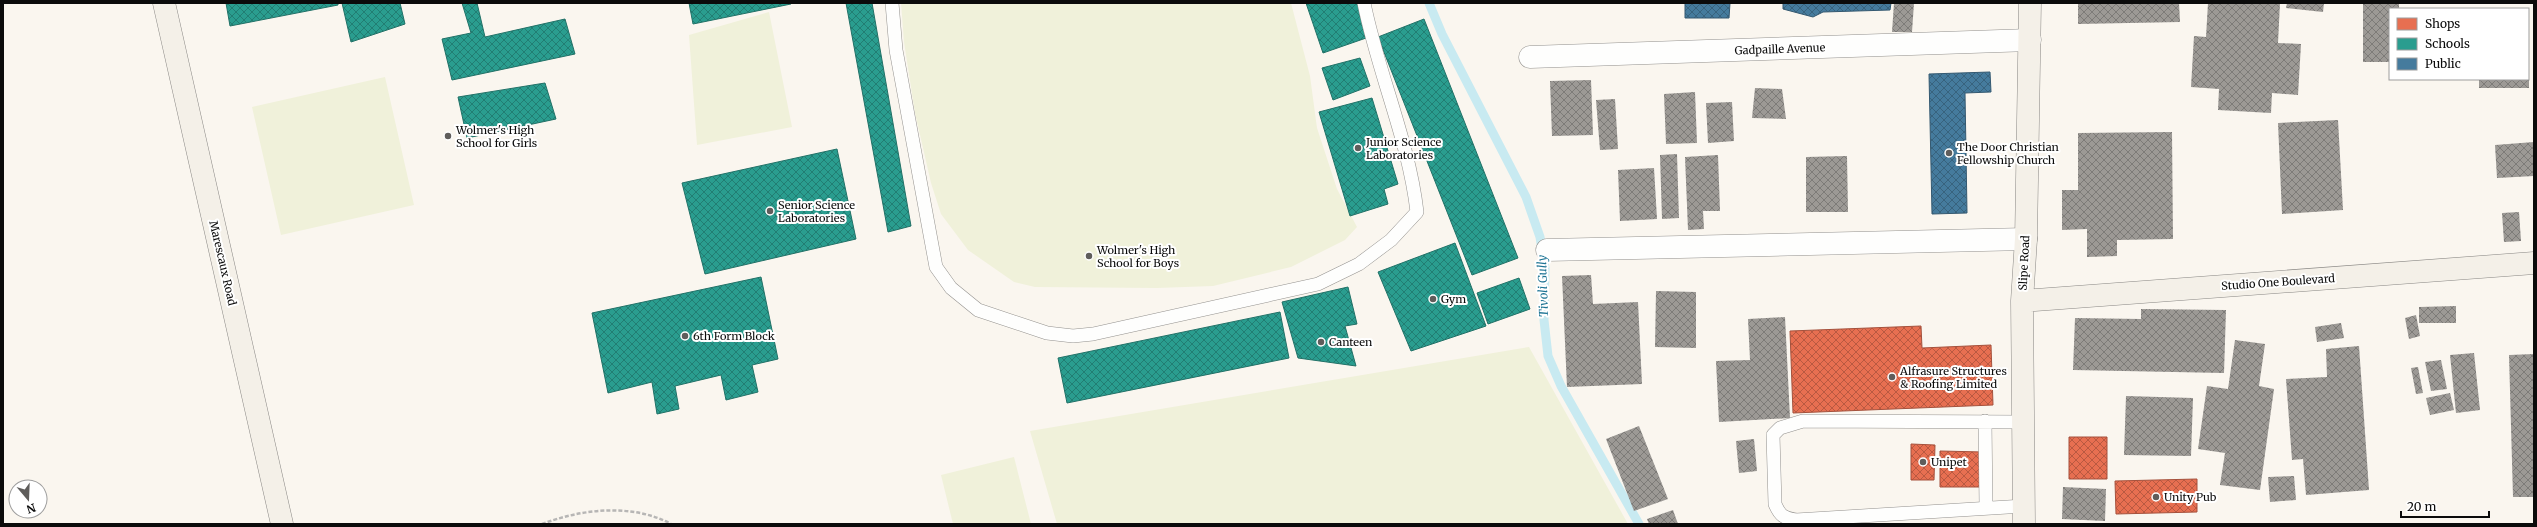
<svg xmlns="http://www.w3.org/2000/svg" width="2537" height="527" viewBox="0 0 2537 527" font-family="Merriweather,serif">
	<defs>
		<pattern id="shops-cross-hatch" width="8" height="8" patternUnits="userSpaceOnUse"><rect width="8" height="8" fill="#e76f51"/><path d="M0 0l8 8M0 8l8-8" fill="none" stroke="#b95941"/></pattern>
		<pattern id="schools-cross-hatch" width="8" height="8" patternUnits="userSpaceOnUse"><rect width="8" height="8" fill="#2a9d8f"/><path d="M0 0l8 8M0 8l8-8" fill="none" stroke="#227e73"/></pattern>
		<pattern id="public-cross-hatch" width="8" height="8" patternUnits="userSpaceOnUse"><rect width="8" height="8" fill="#457b9d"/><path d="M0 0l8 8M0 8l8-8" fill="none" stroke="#38637e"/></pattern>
		<pattern id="building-cross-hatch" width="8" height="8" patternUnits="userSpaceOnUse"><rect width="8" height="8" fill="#9c9995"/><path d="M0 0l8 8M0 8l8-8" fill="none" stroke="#7d7b78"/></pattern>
	</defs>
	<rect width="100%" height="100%" fill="#faf6ef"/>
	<path fill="#f0f1da" d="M901 3H1291L1310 76 1317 128 1337 189 1357 227 1345 240 1291 267 1213 286 1157 288 1035 287 1014 282 968 250 941 214 931 183 915 113 904 42Z
		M769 12 792 127 697 145 689 35Z
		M385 77 414 205 281 235 252 107Z
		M1529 347 1628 524H1057L1030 431Z
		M1014 457 1031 524H953L941 475Z"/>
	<path fill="url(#shops-cross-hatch)" stroke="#a5513c" d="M1921 326 1922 348 1991 345 1993 405 1793 413 1790 331Z
		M2069 437H2107V479H2069Z
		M1911 444 1935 445 1934 480H1911Z
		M1940 451 1983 452V487H1940Z
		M2197 479V512L2116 514 2115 481Z"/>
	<path fill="url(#schools-cross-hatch)" stroke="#217167" d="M226 3H338V5L230 26Z
		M342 3H400L405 24 351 42Z
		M462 3H477L485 37 565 19 575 54 452 80 442 39 471 33Z
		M689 3H791V4L693 24Z
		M846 3H872L911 226 888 232Z
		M1306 3H1358L1369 37 1323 53Z
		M1424 19 1518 258 1472 275 1378 37Z
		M1360 58 1370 86 1333 100 1322 68Z
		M545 83 556 119 467 138 458 97Z
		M1372 98 1398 184 1384 189 1388 204 1350 216 1319 112Z
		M837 149 856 239 705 274 682 183Z
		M1455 243 1486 326 1411 351 1378 272Z
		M761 277 778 359 752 365 758 392 726 400 721 375 675 386 679 409 657 414 652 382 608 393 592 313Z
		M1519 278 1530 309 1488 324 1477 293Z
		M1348 287 1357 324 1345 326 1356 366 1298 358 1282 302Z
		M1280 312 1289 358 1067 403 1058 358Z"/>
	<path fill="url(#public-cross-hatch)" stroke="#345971" d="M1685 3H1730L1729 18H1685Z
		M1783 3H1891L1890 10 1823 12 1813 17 1783 9Z
		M1990 72 1991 92 1965 93 1967 213 1932 214 1929 74Z"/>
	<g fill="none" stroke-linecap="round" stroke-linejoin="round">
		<path stroke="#c8eaf1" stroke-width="9" d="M1429 3 1442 34 1526 197 1540 237 1545 268 1544 320 1548 356 1561 386 1639 524"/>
	</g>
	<path fill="url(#building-cross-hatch)" d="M1894 3H1914L1912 32H1892Z
		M2078 3H2179L2180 22 2078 24Z
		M2208 3H2280L2278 43 2301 44 2298 95 2272 93 2271 113 2218 110 2219 89 2191 87 2194 36 2206 37Z
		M2287 3H2324L2323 12 2286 8Z
		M2363 3H2399V9H2390V62H2363Z
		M2479 79H2529V88H2479Z
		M1591 80 1593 135 1552 136 1550 81Z
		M1755 88 1782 89 1786 119 1752 118Z
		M1695 92 1697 143 1666 144 1664 94Z
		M1615 99 1618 149 1600 150 1596 100Z
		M1732 102 1734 141 1708 143 1706 103Z
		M2338 120 2343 210 2282 214 2278 123Z
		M2172 132 2173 239 2117 240V256L2087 257V229L2062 230V190H2078V133Z
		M2534 142V176L2497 178 2495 145Z
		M1677 154 1679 218 1662 219 1660 155Z
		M1718 155 1720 211H1703L1704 229 1688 230 1685 157Z
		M1847 156 1848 212H1806V157Z
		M1654 168 1657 219 1620 221 1618 170Z
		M2519 212 2521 241 2504 242 2502 213Z
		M1591 275 1593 304 1638 302 1642 384 1567 387 1562 276Z
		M1656 291 1696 292V348L1655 347Z
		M2456 306V323H2419V307Z
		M2141 309 2226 310 2224 373 2073 370 2075 318 2141 319Z
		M2416 315 2420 336 2409 339 2405 318Z
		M1785 317 1790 418 1719 422 1716 361 1750 360 1748 319Z
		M2341 323 2344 338 2317 342 2315 327Z
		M2235 340 2265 344 2259 386 2274 389 2260 490 2220 485 2225 453 2198 449 2207 386 2228 389Z
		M2359 346 2369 490 2306 495 2303 459 2292 460 2286 379 2327 377 2326 349Z
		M2474 353 2480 410 2456 413 2450 355Z
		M2534 354V497H2513L2509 355Z
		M2441 360 2447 389 2431 391 2425 362Z
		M2418 367 2423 393 2416 394 2411 368Z
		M2450 393 2454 410 2430 415 2426 398Z
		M2126 396 2193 398 2191 456 2124 455Z
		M1639 426 1668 499 1634 511 1606 439Z
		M1754 439 1757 471 1739 473 1736 441Z
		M2294 476 2296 500 2270 502 2268 477Z
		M2063 487 2106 489 2105 521 2062 519Z
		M1673 510 1678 524H1649L1647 519Z"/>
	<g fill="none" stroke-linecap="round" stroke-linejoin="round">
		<defs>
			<path id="lane" d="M892 3 896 50 936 267 951 288 978 310 1047 333 1073 336 1093 334 1318 284 1359 264 1391 240 1417 212C1409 141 1378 73 1364 3
				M1985 421 1986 507
				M2023 422 1803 421 1780 428 1773 435 1775 504C1780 516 1784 518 1796 520L2024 506"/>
			<path id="street" d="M1530 57 2030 40
				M1547 250 2026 239"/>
			<path id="secondary" d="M164 3 282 524
				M2022 301 2534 263
				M2024 524 2022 301 2026 239 2030 3"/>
		</defs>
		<use href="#lane" stroke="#93918e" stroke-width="14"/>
		<use href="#street" stroke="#93918e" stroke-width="23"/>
		<use href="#secondary" stroke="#898784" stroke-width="23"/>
		<path stroke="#b7b6b5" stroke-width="2.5" stroke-dasharray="4 2" stroke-linecap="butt" d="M542 524C582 509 632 503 671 524"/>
		<use href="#lane" stroke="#fefefd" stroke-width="13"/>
		<use href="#street" stroke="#fefefd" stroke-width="22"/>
		<use href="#secondary" stroke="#f4f0e8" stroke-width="22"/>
	</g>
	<g fill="#5f5d5b" stroke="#fff" stroke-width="1.5">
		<circle cx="448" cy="136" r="4"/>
		<circle cx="1358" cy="148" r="4"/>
		<circle cx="1949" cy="153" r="4"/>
		<circle cx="770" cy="211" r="4"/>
		<circle cx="1089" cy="256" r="4"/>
		<circle cx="1433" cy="299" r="4"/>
		<circle cx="685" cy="336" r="4"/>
		<circle cx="1321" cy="342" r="4"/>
		<circle cx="1892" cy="377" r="4"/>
		<circle cx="1923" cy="462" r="4"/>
		<circle cx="2156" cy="497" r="4"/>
	</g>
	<g text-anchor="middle" stroke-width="4" stroke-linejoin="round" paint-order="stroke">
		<g font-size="11" fill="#0b0b0b" stroke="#fff">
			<text transform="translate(1780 49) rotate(-2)" y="4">Gadpaille Avenue</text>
			<text transform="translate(223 263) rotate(77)" y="4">Marescaux Road</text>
			<text transform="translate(2024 263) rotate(-87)" y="4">Slipe Road</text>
			<text transform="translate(2278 282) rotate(-4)" y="4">Studio One Boulevard</text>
		</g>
		<g font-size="11" fill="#0b0b0b" stroke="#fff" text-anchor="start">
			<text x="456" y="134">Wolmer's High<tspan x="456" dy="13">School for Girls</tspan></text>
			<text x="1366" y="146">Junior Science<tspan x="1366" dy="13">Laboratories</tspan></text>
			<text x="1957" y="151">The Door Christian<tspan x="1957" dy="13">Fellowship Church</tspan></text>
			<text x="778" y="209">Senior Science<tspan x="778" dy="13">Laboratories</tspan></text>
			<text x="1097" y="254">Wolmer's High<tspan x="1097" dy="13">School for Boys</tspan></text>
			<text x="1441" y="303">Gym</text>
			<text x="693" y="340">6th Form Block</text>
			<text x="1329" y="346">Canteen</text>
			<text x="1900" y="375">Alfrasure Structures<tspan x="1900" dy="13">&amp; Roofing Limited</tspan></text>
			<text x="1931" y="466">Unipet</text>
			<text x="2164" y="501">Unity Pub</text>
		</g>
		<g font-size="12" font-style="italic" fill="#1d7494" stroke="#fff">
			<text transform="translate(1543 286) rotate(-92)" y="4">Tivoli Gully</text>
		</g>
	</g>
	<rect width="2537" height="527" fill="none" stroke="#0b0b0b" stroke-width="8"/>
	<rect x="2389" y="8" width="140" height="72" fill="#ffffff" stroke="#9d9d9d"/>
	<rect x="2397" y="18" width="20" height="12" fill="#e76f51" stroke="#9d9d9d"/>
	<text x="2425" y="28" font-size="12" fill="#0b0b0b">Shops</text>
	<rect x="2397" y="38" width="20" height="12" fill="#2a9d8f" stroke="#9d9d9d"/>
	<text x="2425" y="48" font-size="12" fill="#0b0b0b">Schools</text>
	<rect x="2397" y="58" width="20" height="12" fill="#457b9d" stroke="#9d9d9d"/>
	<text x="2425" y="68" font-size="12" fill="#0b0b0b">Public</text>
	<g transform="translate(28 499) rotate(161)"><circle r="19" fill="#ffffff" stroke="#9d9d9d"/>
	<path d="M0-3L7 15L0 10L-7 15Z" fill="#5f5d5b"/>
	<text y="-6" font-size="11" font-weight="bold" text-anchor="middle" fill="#0b0b0b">N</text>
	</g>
	<path d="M2401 511v6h88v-6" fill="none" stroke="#0b0b0b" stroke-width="2"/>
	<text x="2407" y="511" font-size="12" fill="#0b0b0b" stroke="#ffffff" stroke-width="3" paint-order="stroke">20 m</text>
</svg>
